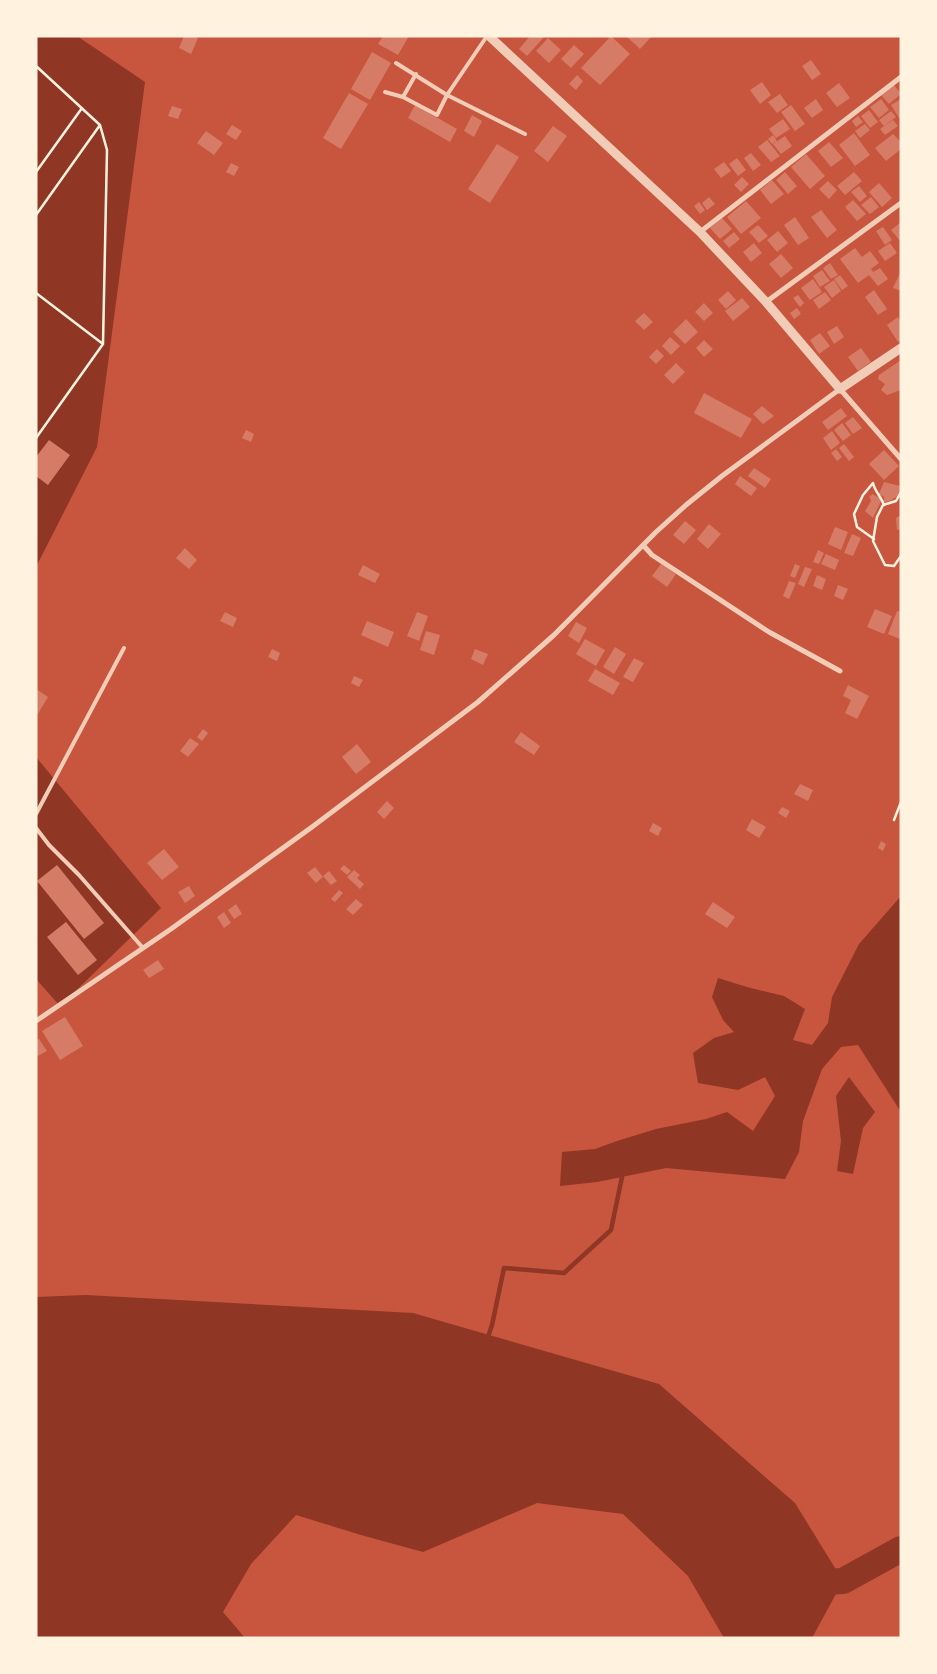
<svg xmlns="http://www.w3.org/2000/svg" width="937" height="1674" viewBox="0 0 937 1674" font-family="Commissioner,sans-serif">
	<rect width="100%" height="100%" fill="#c8553d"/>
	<path fill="#8f3625" d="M36 36H77L145 82 97 447 36 567Z
		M36 757 161 908 60 1006 36 979Z
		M901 896V1112L858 1045 841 1047 822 1069 803 1121 799 1152 785 1179 666 1168 597 1182 560 1186 562 1152 595 1149 617 1141 656 1129 706 1119 727 1112 753 1131 775 1096 765 1077 738 1090 698 1083 693 1053 714 1038 734 1032 723 1020 712 997 718 978 747 987 784 996 805 1009 793 1040 812 1045 828 1023 832 997 859 944Z
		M849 1077 875 1112 863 1128 853 1174 837 1171 841 1141 836 1096Z
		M86 1295 413 1313 659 1384 795 1503 843 1581 812 1638H724L688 1576 623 1514 537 1503 423 1552 361 1535 296 1515 251 1564 223 1612 245 1638H36V1297Z"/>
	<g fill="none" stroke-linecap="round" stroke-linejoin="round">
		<path stroke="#8f3625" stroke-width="4.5" d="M487 1340 492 1325 504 1268 564 1273 611 1230 622 1177"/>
		<path stroke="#8f3625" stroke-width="26" d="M808 1583 843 1581 901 1549"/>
	</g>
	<path fill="#d67c66" d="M184 36H194L198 38 191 54 179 48Z
		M383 36H409L398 55 378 44Z
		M530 36 544 37 527 56 519 49Z
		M611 36 630 54 600 85 581 68Z
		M626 36H652L640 49Z
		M548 38 561 50 549 63 536 51Z
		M574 45 584 54 571 68 561 59Z
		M372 52 391 63 370 100 351 89Z
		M811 60 821 74 812 80 802 66Z
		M577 75 583 81 576 90 569 84Z
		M762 82 771 95 760 104 750 90Z
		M839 83 850 98 837 107 826 93Z
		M894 85 901 94 889 104 881 95Z
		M349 93 368 104 341 149 323 138Z
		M780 94 788 105 777 113 768 102Z
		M816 99 823 110 812 118 804 108Z
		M881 99 889 110 879 118 870 107Z
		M901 99V121L891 105Z
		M415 105 457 129 450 142 408 118Z
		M791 105 805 124 795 131 781 112Z
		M172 106 182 109 178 119 168 116Z
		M869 110 878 122 870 128 861 116Z
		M891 111 896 117 884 126 879 120Z
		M472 115 482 121 474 137 464 131Z
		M858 116 863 122 856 127 852 121Z
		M783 119 790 129 776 138 769 129Z
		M893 120 898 126 885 135 880 129Z
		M865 124 870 130 860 138 855 131Z
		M232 125 242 131 236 140 226 134Z
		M553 126 567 136 548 162 534 151Z
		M206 131 223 143 214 155 197 143Z
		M854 133 870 155 855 166 839 145Z
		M893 134 901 142V149L886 161 875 148Z
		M773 135 777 141 772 144 768 139Z
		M785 136 792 146 781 154 773 144Z
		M767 140 780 156 771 162 758 147Z
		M829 142 843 158 831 167 818 151Z
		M497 144 519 157 490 203 468 189Z
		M751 153 761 165 753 171 744 158Z
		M806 154 825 176 810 189 791 167Z
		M737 158 746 170 738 176 729 164Z
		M724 162 731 171 721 178 714 169Z
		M231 163 239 167 234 176 226 172Z
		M785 172 797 186 788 194 776 180Z
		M854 172 862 181 845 195 837 186Z
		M742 177 749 184 741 192 734 185Z
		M772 180 784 194 771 204 760 190Z
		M828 181 837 190 829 199 819 189Z
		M879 183 892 198 882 207 869 192Z
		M859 186 867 196 860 202 851 192Z
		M709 197 715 204 707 210 702 203Z
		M871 197 879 207 870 214 861 205Z
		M853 200 866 214 857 221 845 207Z
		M746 201 761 218 741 234 727 217Z
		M699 202 705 210 700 214 694 206Z
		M821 210 837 230 827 238 811 217Z
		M795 217 809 238 798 245 784 225Z
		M722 218 732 229 720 239 710 228Z
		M901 222V242L891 230Z
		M758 225 768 236 759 243 749 232Z
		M883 227 892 240 885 245 876 231Z
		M778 231 788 243 777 252 767 240Z
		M734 232 740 239 729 248 723 241Z
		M754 243 762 253 751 262 743 252Z
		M890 243 897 253 885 261 878 251Z
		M855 248 862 257 870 251 879 263 871 269 873 272 880 268 888 279 878 286 869 275 858 283 840 259Z
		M781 254 793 268 781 278 769 264Z
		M830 263 838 275 831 279 823 268Z
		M822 270 830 281 820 287 813 276Z
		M901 271V291L893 288Z
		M840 275 848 286 842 290 834 279Z
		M813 279 822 292 810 300 801 288Z
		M834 280 841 291 832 298 824 287Z
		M874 290 887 309 878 315 865 297Z
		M728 291 736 300 726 309 718 300Z
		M825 292 831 300 819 309 813 300Z
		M798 295 804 303 800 307 793 298Z
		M742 298 750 307 733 321 725 311Z
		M704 303 713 313 704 321 695 312Z
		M797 308 801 314 794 319 790 313Z
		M644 313 653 322 644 330 635 321Z
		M898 317 901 321V340L898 342 887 325Z
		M686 319 698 332 685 344 673 332Z
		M837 326 844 337 834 344 827 332Z
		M820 333 830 346 819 354 810 340Z
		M670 337 680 346 671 355 662 346Z
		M704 340 713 349 704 357 696 348Z
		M861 348 871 362 858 371 848 357Z
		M657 349 664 356 656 364 649 357Z
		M901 360V390L887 395 881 390 885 384 878 379 879 375Z
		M676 363 685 372 673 384 664 375Z
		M704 393 752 419 741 438 694 413Z
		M762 406 774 416 763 424 753 414Z
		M841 408 847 416 828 430 822 422Z
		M853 417 862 428 853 434 845 423Z
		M842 423 851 435 843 441 834 430Z
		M246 430 254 434 251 442 242 438Z
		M832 431 840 443 831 450 823 438Z
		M49 440 70 455 48 485 36 476V457Z
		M844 444 854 457 849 461 839 448Z
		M836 449 842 457 837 461 831 453Z
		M884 450 899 466 884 480 869 464Z
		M754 468 771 479 765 488 748 476Z
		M740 476 757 488 751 496 735 484Z
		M884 482 900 486 899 495 890 501 884 502V497L879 494Z
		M872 494 882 499 873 518 865 511 871 501 869 495 871 496Z
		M901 515V529L897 530 896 518Z
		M685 521 696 530 684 544 673 535Z
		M709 524 721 534 708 549 697 539Z
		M835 527 848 532 841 550 828 544Z
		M852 534 861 538 853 556 844 553Z
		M185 548 197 560 189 569 176 558Z
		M818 550 824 553 819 564 813 562Z
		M826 554 839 560 835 570 821 564Z
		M661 564 676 574 667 587 652 576Z
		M795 564 800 566 795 578 790 576Z
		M363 565 380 574 375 583 358 575Z
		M805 567 812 569 804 587 798 584Z
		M817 575 826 579 822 590 813 586Z
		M789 581 796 583 789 599 783 596Z
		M838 585 848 589 843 600 834 596Z
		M875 609 892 616 884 634 867 627Z
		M897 611 901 612 900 639 888 634Z
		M225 612 237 618 233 627 220 621Z
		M417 612 428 616 419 641 407 636Z
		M367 621 394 632 388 647 361 635Z
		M576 622 587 628 579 643 568 636Z
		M426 631 440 635 434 655 420 650Z
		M585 639 605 650 596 666 576 654Z
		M615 647 626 654 614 674 603 667Z
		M272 649 280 653 277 661 268 657Z
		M475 649 488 654 483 665 471 659Z
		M634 658 644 663 633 682 623 677Z
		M595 669 620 683 613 695 588 681Z
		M354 676 363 680 359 687 351 683Z
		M848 685 869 696 857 719 845 713 851 700 843 696Z
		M36 689 48 697 36 717Z
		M203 729 208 733 202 741 197 737Z
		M521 732 540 746 534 755 514 742Z
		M190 738 199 744 188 757 180 751Z
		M357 744 371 762 356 774 342 757Z
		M800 784 813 790 808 801 794 794Z
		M387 801 394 808 384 819 377 812Z
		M782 807 790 811 786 818 778 813Z
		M752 819 766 827 759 838 746 830Z
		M653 823 662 828 658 836 649 831Z
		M881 841 886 844 883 851 878 848Z
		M164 849 179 867 162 880 147 863Z
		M57 865 104 923 84 939 37 881Z
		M344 865 351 871 347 875 340 869Z
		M315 867 323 877 316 883 307 873Z
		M354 870 360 875 357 878 364 884 360 889 347 877Z
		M329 871 337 881 331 885 323 876Z
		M189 886 195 896 185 903 178 892Z
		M339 890 343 893 335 902 331 899Z
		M356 899 363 905 353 915 346 909Z
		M713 902 735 917 727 928 705 914Z
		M236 904 242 914 234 919 228 910Z
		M224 912 231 923 224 928 217 917Z
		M66 922 97 960 78 975 47 937Z
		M158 960 164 969 149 978 143 970Z
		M65 1017 83 1046 60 1060 42 1031Z
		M39 1039 47 1051 36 1057V1040Z"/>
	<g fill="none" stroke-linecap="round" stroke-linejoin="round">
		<path stroke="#fff3e0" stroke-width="2.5" d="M36 66 100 125 107 150 103 344 36 438
			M36 172 82 108
			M36 215 100 125
			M36 293 103 344
			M873 483 863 495 854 514 857 527 874 539
			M873 483C875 492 881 496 884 505
			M901 492 896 501 883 505 877 517 873 541 885 565 894 566 901 556
			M894 820 901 802"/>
		<path stroke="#f1ccb7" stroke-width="4" d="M396 63 447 95 525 134
			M385 92 403 97 437 115 447 95 487 36
			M403 97 416 74
			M36 814 124 648
			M36 828 49 845 79 875 143 948"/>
		<path stroke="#f1ccb7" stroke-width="5" d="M700 232 901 77
			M766 302 901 203
			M643 545 652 555 769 632 840 671
			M36 1021 171 929 312 827 478 702 554 635 656 532 686 505 722 476 840 389 901 459"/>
		<path stroke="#f1ccb7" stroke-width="9" d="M489 36 700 232 766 302 840 389 901 348"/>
	</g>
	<rect width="937" height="1674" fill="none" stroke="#fff3e0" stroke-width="75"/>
</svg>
